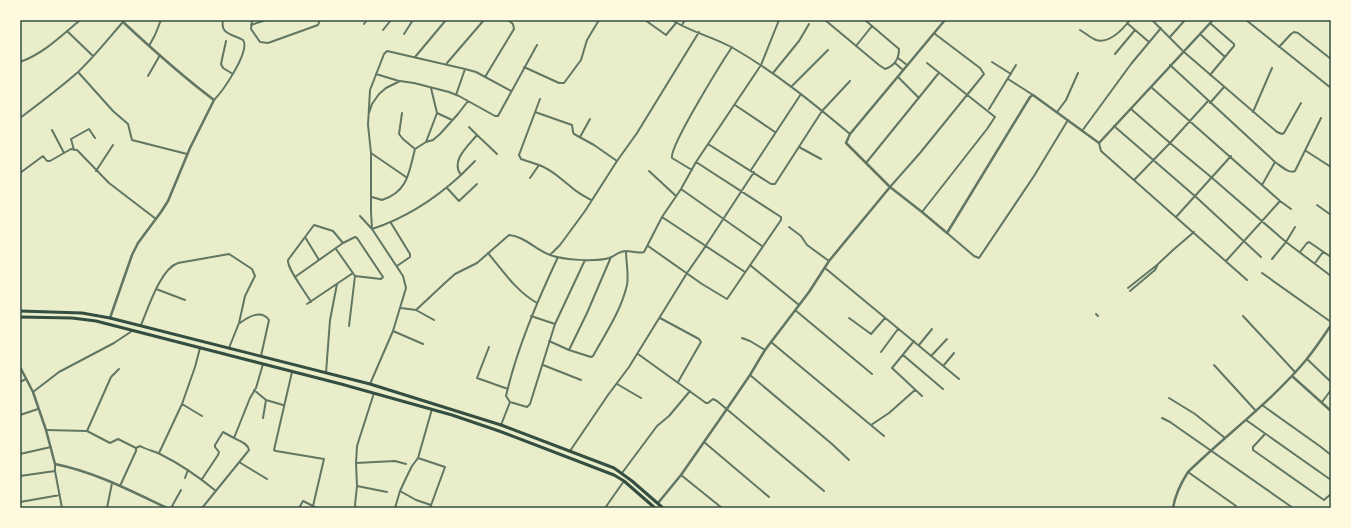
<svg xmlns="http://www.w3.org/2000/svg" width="1351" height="528" viewBox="0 0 1351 528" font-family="'Crimson Pro',serif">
	<rect width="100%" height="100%" fill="#e9edc9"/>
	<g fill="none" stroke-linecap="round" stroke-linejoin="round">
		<path stroke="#617663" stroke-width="2" d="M252 20 251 29 260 42 268 43 318 25 320 20
			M645 20 666 35 676 23
			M672 20C690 32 714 37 733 48 775 72 813 103 850 134
			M825 20 879 65 885 69C894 66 899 59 899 49L865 20
			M1152 20 1184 52 1277 132 1282 134 1284 133 1301 103
			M1246 20 1331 88
			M1127 23 1149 42
			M1210 23 1234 44V46L1210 75
			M364 24 367 20
			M251 25 266 20
			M682 25 685 20
			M383 30 391 20
			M1080 30C1085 33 1091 38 1096 40 1110 44 1123 29 1130 20
			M67 31 93 56
			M404 34 413 20
			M1200 34 1225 57
			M1170 37 1185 20
			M226 41 221 64 223 68 233 74
			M149 46 155 35 161 20
			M856 46 872 26
			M1279 47 1291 34 1294 32 1298 33 1331 59
			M1115 54 1135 30
			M415 57 446 20
			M898 58 907 65
			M20 62C43 54 61 36 79 21
			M992 62 1011 74
			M447 63 484 20
			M895 63 903 70
			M1170 65 1275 162C1281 166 1289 174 1295 171L1321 118
			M524 67 559 83H564L581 60 587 40 599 20
			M78 72 113 111 128 124 132 140 187 154
			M773 73 799 41 809 24
			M376 74 399 81
			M148 76 160 55
			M485 77 514 29 513 24 508 20
			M898 77 919 98
			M1008 79 1033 95
			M791 87 828 50
			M1151 87 1280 201 1291 209
			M456 95 465 69
			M214 100C222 92 251 51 243 40 233 34 220 35 223 20
			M1210 103 1224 87
			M735 105 775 132
			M989 109 1016 65
			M1131 109 1170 143 1211 177 1286 242 1331 276
			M535 112 572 125 573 132 574 134 594 145 617 161
			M1057 112 1066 100 1078 73
			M1253 112 1272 68
			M369 113 372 104 379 94 386 88 400 81 414 83 449 92 459 96 495 116H498L537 45
			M402 113 399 134 403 139 415 149
			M437 113 452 120
			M20 118C40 103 60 88 78 72 94 57 108 39 123 22
			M1114 126 1196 197 1261 257
			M52 130 64 153
			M1082 131 1131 64 1161 28
			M477 135 497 154
			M580 137 590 119
			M426 142 437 113 431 88
			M1099 143 1101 151 1247 280
			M708 144 771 184H775L822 111 850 81
			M799 147 821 159
			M74 150 71 139 89 129 95 138
			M1306 151 1331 167
			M371 153 406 177
			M866 163 938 74
			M539 165 521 159 519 155 540 99
			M692 170 672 158C669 147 722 62 732 47
			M751 170 801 94
			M96 171 113 145
			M649 171 676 196
			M20 173 43 156 47 161H50L71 149 77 150 109 183 156 219
			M461 175 475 161
			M530 178 539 165C553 170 559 178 570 186 576 192 584 196 591 200
			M1134 180 1170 143 1208 101
			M1262 185 1275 162
			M890 187 920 153 984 74 980 68 935 34
			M447 188 459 201 477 184
			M681 189 762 246
			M372 197 382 200C408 192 409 172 415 149L426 142 433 140 440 134 458 114 468 101
			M1317 205 1331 215
			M922 212 987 129 995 117 927 63
			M360 216 372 229C406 218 435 199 461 175 450 161 468 146 477 135L469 127
			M662 217 745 272
			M1176 217 1231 156
			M391 223 410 254V257L397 266
			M789 227 801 236 807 245 829 261
			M947 233 974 256 979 258 1034 176 1068 120
			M305 237 319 260
			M648 246 702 284 727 299 781 220V217L696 162
			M336 249 355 276 349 326
			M1300 252 1307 243 1309 242 1331 257
			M488 253C503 271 516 291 537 303
			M550 255 560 245 585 211 617 161 637 133 699 32
			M1272 259 1286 242 1295 227
			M1226 261 1280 201
			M1315 263 1323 252
			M750 265 799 305
			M825 268 959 379
			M1262 273 1331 322
			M295 277 343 243 355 237 357 238 383 277 381 279 355 276
			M1128 288 1157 265
			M156 289 185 300
			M1130 291 1155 270 1158 264 1173 250 1194 232
			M311 302C306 293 287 269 288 260L314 225 333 231 343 243
			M307 304 353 273
			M401 308 416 310 446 282 455 274 477 263 509 235C524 236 536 250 550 255 564 260 595 262 609 258 615 256 619 251 626 251 632 251 637 254 644 252L662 217 681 189 696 162 761 65 779 20
			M416 310 434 320
			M795 310 872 374
			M1096 314 1098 316
			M531 316 555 324
			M1243 316 1295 372
			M660 318 699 339 701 342 678 382
			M849 318 871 334 885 318
			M240 323C248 317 261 309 269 320L261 356
			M141 325C148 309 160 269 178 263L229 254 252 269 255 276 245 296 239 323 229 348
			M393 331 423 344
			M742 338 750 341 765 350
			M549 341 569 350 591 357 593 356C605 334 621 311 627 285 629 275 626 262 626 251
			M914 341 892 368 922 396
			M771 342 884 436
			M919 345 932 329
			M489 347 477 378 508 389
			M569 350 587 313 611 257
			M881 352 898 329
			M638 354 706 403H708L713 399 717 401 824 491
			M903 355 943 389
			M932 355 947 339
			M1307 359 1331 382
			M543 365 581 380
			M944 365 954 353
			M1214 365 1256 411
			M292 372 274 450 276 451 324 459 313 506
			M326 373 330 320 337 284
			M750 375 832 444 849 460
			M20 382 26 379
			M370 384 393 331 406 288 403 276 372 229 371 212V153L368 125 370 90 384 54 387 51 465 69 476 72 511 91
			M617 384 641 398
			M254 390 266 400 263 418
			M33 392 59 372 114 343 132 331
			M1169 398 1195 414 1225 438
			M266 400 283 405
			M510 402 527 407 530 404 555 324 585 260
			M1322 402 1331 390
			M182 404 202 416
			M1262 405 1321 447 1331 455
			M20 415 38 409
			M1162 418 1170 422 1293 508
			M1246 420 1331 480
			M501 425 510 402 506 396C517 348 537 302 558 257
			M871 425 889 413 915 390
			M46 430 87 431 111 377 119 369
			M87 431 110 443 118 439 136 448V451L120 486
			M1265 434 1253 447V450L1324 500 1331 494
			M704 442 769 497
			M136 448 140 446C147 450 154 451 160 454 180 464 199 477 216 491
			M570 451 608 395 629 367 687 273 703 250 754 172
			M159 453 182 404 195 367 200 348
			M20 454 51 447
			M418 458 445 467 430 508
			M239 462 267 479
			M356 463 395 461 406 464
			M55 464V471L62 508
			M1188 472 1236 506
			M622 473 657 426 669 416 690 391
			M681 475 722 508
			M20 476 55 471
			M185 478 188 470
			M202 479 218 455 219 452 215 447V445L223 432 234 438
			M357 486 387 492
			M400 491 416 500 431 505
			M20 502 60 495
			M107 508 112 483
			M171 508 181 490
			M202 508 249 450C248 443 239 441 234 438L250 398 256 388 263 364
			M299 508 303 501 317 508
			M356 508 355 505 357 486 356 463 357 446 374 393
			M395 508 400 491 407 476 412 466 418 458 432 409
			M605 508 624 481"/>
		<path stroke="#617663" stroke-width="2.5" d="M945 20 850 134 846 143 890 187 922 212 947 233 1030 97 1033 95 1099 143 1213 20
			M110 318 132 255 138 243 161 212 168 201 190 148 214 100C182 76 152 49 123 22L124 20
			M20 367 33 392 46 430 55 464C95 472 131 491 167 508
			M1292 376 1331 411
			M658 503 681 475 720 419 750 375 765 350 809 292 829 261 890 187
			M1173 508C1175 495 1181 483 1188 472 1227 434 1271 402 1306 360 1315 349 1323 337 1331 325"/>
		<path stroke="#344e41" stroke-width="3" d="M20 311 82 313 110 318 370 384 501 425 614 468 632 481 663 508
			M20 317 72 318 96 321 341 384 452 415 499 431 614 475 624 481 655 508"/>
	</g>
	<rect width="1351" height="528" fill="none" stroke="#fefae0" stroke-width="42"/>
	<rect x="21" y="21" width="1309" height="486" fill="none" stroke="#344e41" stroke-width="1.5"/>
</svg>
